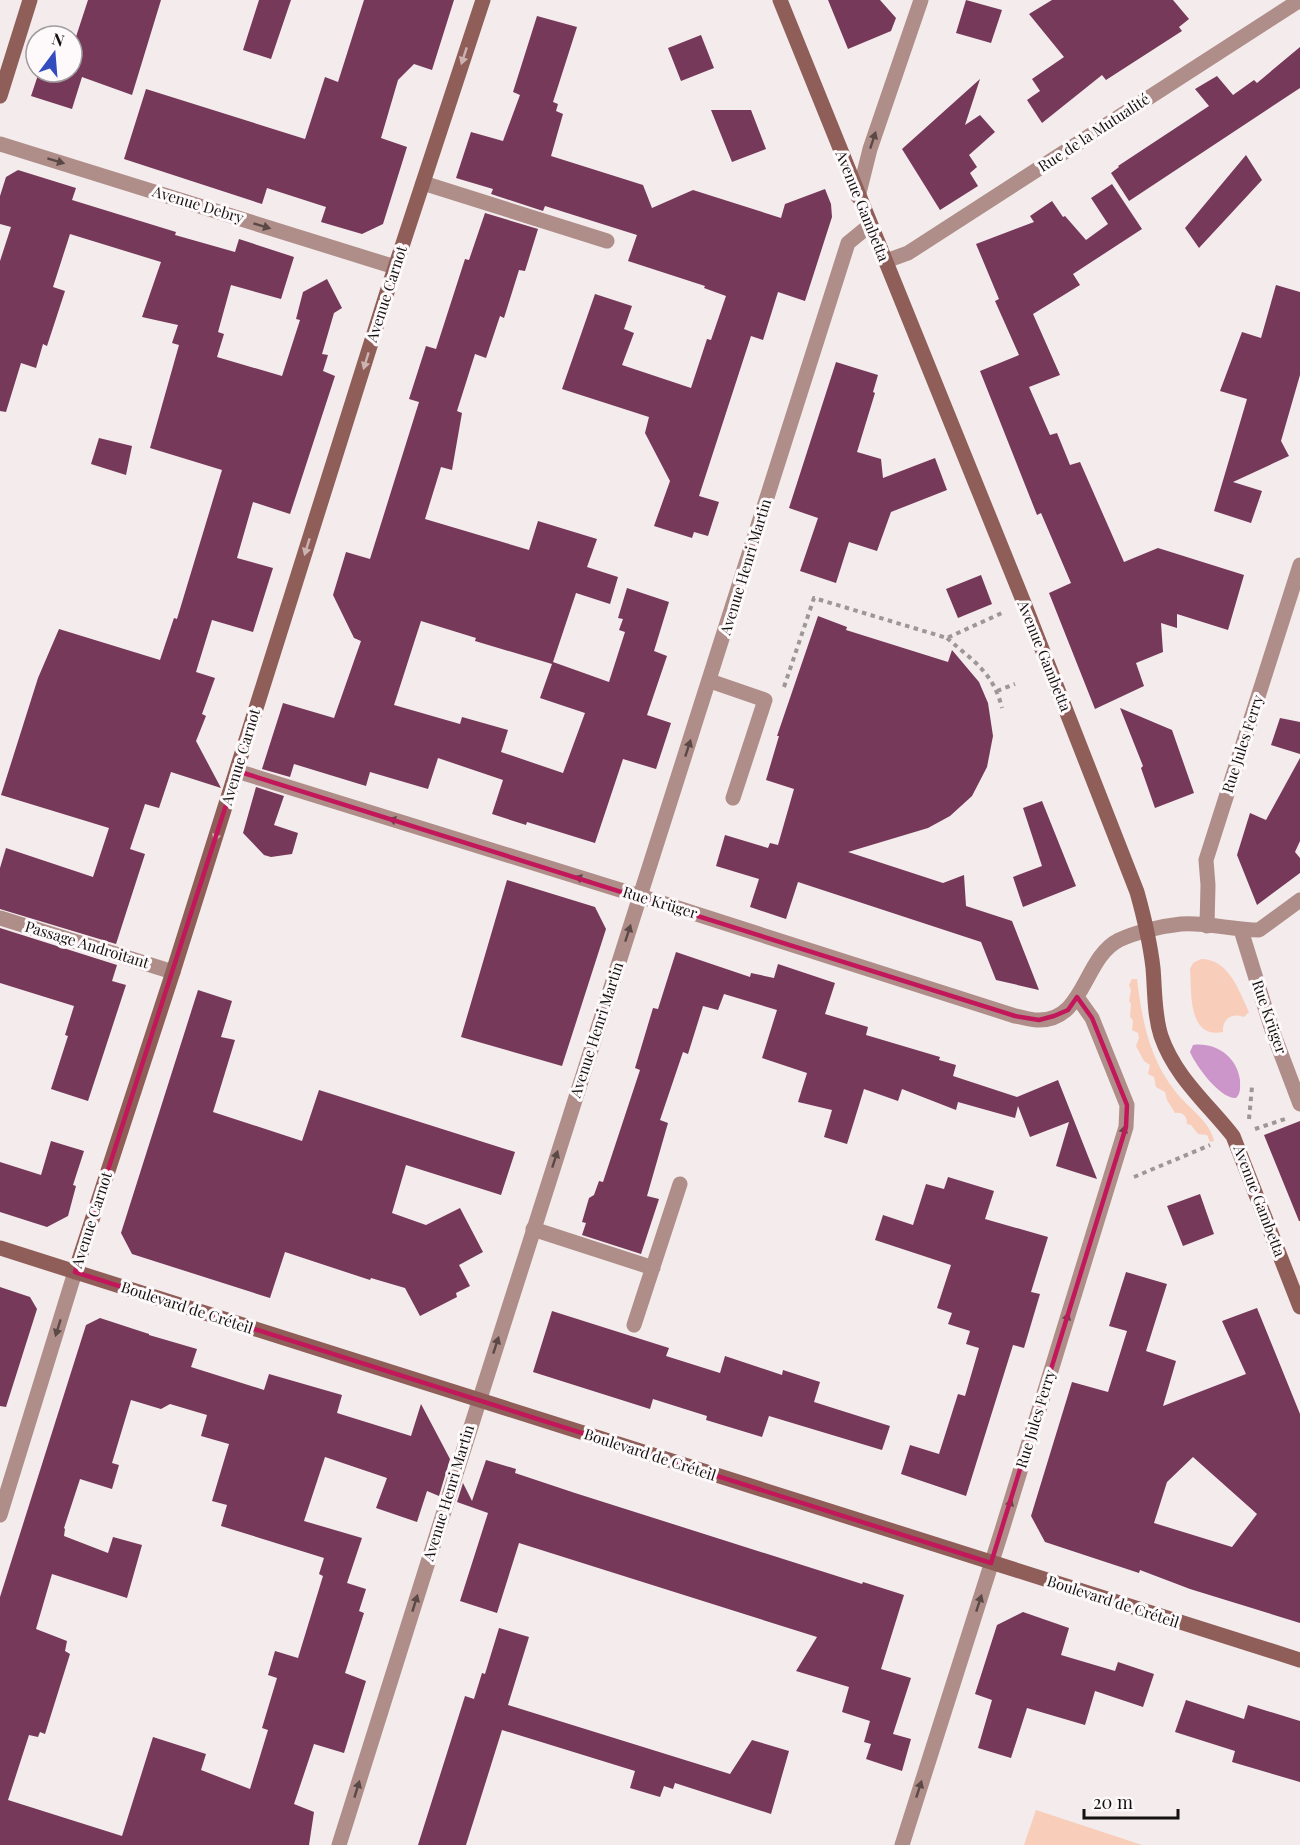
<svg xmlns="http://www.w3.org/2000/svg" width="1300" height="1845" viewBox="0 0 1300 1845" font-family="'Playfair Display',serif">
	<rect width="100%" height="100%" fill="#f3ebec"/>
	<path fill="#f8ceba" d="M1201 959C1229 959 1239 991 1249 1012L1244 1017C1232 1012 1222 1019 1223 1032 1187 1039 1192 992 1190 969L1193 963Z
		M1132 979H1137C1142 1020 1149 1058 1175 1091 1187 1107 1210 1121 1214 1141L1210 1142 1207 1135 1198 1134 1191 1125 1187 1124C1187 1116 1183 1112 1175 1113L1167 1100 1165 1092 1156 1087 1154 1077 1148 1074 1150 1065 1144 1061 1136 1046 1139 1038 1138 1033 1132 1030 1133 1021 1130 1016 1131 1004 1129 1001 1131 990 1129 985Z
		M1036 1810 1142 1845H1024Z"/>
	<path fill="#cc96ca" d="M1193 1045C1216 1042 1237 1057 1240 1080 1240 1088 1241 1093 1236 1098 1220 1099 1196 1066 1190 1052Z"/>
	<path fill="#76395a" fill-rule="evenodd" d="M88 0H161L132 95 82 77 72 109 31 96 39 72H72V49Z
		M259 0H291L271 59 243 50Z
		M364 0H454L432 70 414 64 398 80 381 138 407 147 383 224 362 234 321 222 326 207 267 188 262 204 124 159 146 89 305 139 325 77 338 82Z
		M828 0H880L896 18 891 31 848 49Z
		M966 0 1002 10 991 43 956 33Z
		M1052 0H1173L1189 19 1179 27 1182 31 1106 80 1102 75 1042 123 1027 100 1040 91 1032 79 1064 57 1029 14Z
		M537 16 577 27 553 102 558 104 556 111 563 114 551 156 643 185 652 208 693 190 781 218 785 204 825 189 831 204 832 217 805 301 778 292 763 340 751 336 699 496 719 502 708 536 694 532 692 538 654 526 670 481 645 433 649 417 562 389 595 294 632 306 624 329 634 333 622 365 691 388 707 339 711 340 726 296 704 288 705 286 628 261 637 235 545 206 543 211 491 194 493 189 456 178 471 132 503 141 520 95 513 92Z
		M701 35 714 68 681 81 668 48Z
		M1300 47V88L1129 201 1111 173 1119 167 1118 166 1209 106 1195 89 1217 76 1233 95 1254 80 1257 83Z
		M980 79 965 125 980 115 995 132 969 155 977 167 970 173 978 186 940 210 902 149Z
		M711 110H751L766 149 732 162Z
		M1246 155 1262 180 1199 248 1185 228Z
		M18 170 76 188 72 200 176 232 175 235 235 252 239 239 294 257 281 299 231 285 218 332 224 334 217 357 282 376 300 320 296 319 303 292 327 279 342 308 334 313 322 354 328 355 323 371 335 376 290 514 253 502 237 558 273 568 253 632 212 620 196 672 215 678 202 714 206 716 196 741 221 788 171 772 159 808 145 804 130 849 145 854 116 944 0 909V868L6 848 93 877 109 828 1 795 38 678 59 629 160 660 174 618 177 619 222 470 150 448 179 345 172 343 178 325 142 317 161 262 70 234 53 287 65 291 47 346 43 344 36 368 21 363 6 412 0 411V261L11 227 0 224V196L6 177Z
		M1112 184 1142 229 1073 274 1080 285 1033 314 1060 375 1029 387 1050 435 1057 433 1070 465 1080 462 1124 562 1158 548 1244 575 1228 630 1177 614V628L1161 623 1163 652 1136 663 1144 686 1095 709 1049 593 1071 583 1041 513 1037 515 980 371 1019 355 995 301 999 299 976 244 1034 222 1030 216 1052 201 1063 217 1065 216 1086 240 1108 224 1091 198Z
		M485 213 538 229 525 271 519 270 504 318 500 316 486 358 475 354 457 411 462 413 452 470 441 467 425 519 529 550 538 521 597 539 587 567 618 577 610 604 576 593 553 662 609 682 625 632 619 630 623 619 618 618 627 588 669 602 654 651 667 656 647 715 671 723 656 769 623 759 595 843 527 822 526 825 492 814 503 780 438 758 428 789 370 772 366 786 294 764 290 777 262 769 283 703 334 718 361 641 354 638 333 595 346 552 370 559 419 402 409 399 426 346 436 349 465 259 469 260ZM421 621 476 638 475 641 552 664 540 698 585 713 563 773 501 752 508 730 462 717 460 724 394 705Z
		M1276 285 1300 292V375L1281 441 1289 456 1233 482 1262 491 1251 523 1214 511 1247 399 1220 391 1242 332 1261 338Z
		M836 362 878 375 873 392 875 393 857 452 881 459 883 478 935 458 947 490 891 512 877 551 849 542 836 583 800 571 818 518 789 508Z
		M99 438 132 446 126 475 91 464Z
		M981 575 992 604 958 618 946 589Z
		M818 616 847 627 846 630 948 662 952 650 979 682 988 703 993 736 987 767 972 796 950 816 928 828 848 852 943 883 964 875 966 906 1012 921 1039 990 996 980 981 942 798 882 786 919 750 907 759 879 716 866 725 835 768 848 770 843 778 845 794 789 766 780 779 736H777Z
		M1120 708 1172 730 1194 793 1155 808 1141 768 1143 766Z
		M1280 718 1300 722V754L1271 745Z
		M1300 758V841L1295 852 1300 858V873L1257 905 1237 855 1250 813 1266 820Z
		M256 787 284 796 274 825 298 833 292 854 271 857 264 855 243 833Z
		M1042 801 1076 886 1023 907 1013 877 1042 866 1023 808Z
		M507 880 595 907 606 929 562 1066 461 1037Z
		M0 928 117 965 112 981 126 985 88 1101 51 1089 68 1036 65 1035 74 1006 0 983Z
		M676 952 750 977 751 973 774 978 778 964 835 983 825 1014 868 1027 866 1035 940 1057 939 1060 956 1065 953 1076 1017 1097 1058 1080 1097 1179 1056 1166 1069 1122 1030 1137 1018 1106 1015 1118 958 1102 956 1110 902 1089 898 1101 864 1089 847 1144 824 1137 832 1110 798 1102 807 1073 762 1058 777 1010 724 994 718 1010 703 1006 688 1054 683 1052 660 1120 668 1123 647 1196 659 1199 641 1254 582 1235 586 1223 582 1222 589 1198 594 1195 599 1181 603 1182 640 1070 635 1068 653 1008 658 1009Z
		M198 990 232 1001 221 1037 235 1040 213 1112 302 1141 319 1090 515 1152 501 1195 406 1165 392 1213 426 1225 460 1208 483 1252 459 1265 470 1286 456 1293 457 1297 420 1316 405 1288 371 1278 370 1280 285 1252 270 1298 132 1254 121 1233Z
		M1300 1121V1221H1299L1264 1135Z
		M51 1141 84 1151 73 1185 76 1186 68 1216 47 1227 0 1212V1162L41 1175Z
		M948 1177 994 1191 985 1219 1048 1237 1031 1292 1040 1294 1024 1348 1013 1345 966 1496 901 1474 910 1445 939 1454 958 1394 965 1396 979 1348 966 1344 970 1331 948 1324 952 1313 937 1308 951 1265 875 1240 883 1215 913 1225 926 1184 944 1189Z
		M1200 1194 1214 1234 1183 1246 1167 1206Z
		M1126 1272 1167 1284 1146 1351 1176 1361 1163 1406 1246 1374 1222 1321 1257 1308 1300 1414V1623L1190 1589 1140 1570 1139 1573 1045 1542 1031 1516 1072 1382 1108 1392 1127 1331 1109 1326ZM1193 1457 1257 1514 1232 1547 1154 1523 1167 1482Z
		M0 1287 30 1297 37 1309 6 1407 0 1406Z
		M552 1311 669 1348 666 1356 720 1373 725 1356 782 1375 783 1370 820 1382 814 1402 890 1426 882 1450 769 1416 762 1437 706 1420 707 1416 653 1399 650 1409 533 1372Z
		M100 1318 149 1334V1335L197 1349 191 1367 264 1390 269 1374 342 1395 337 1413 411 1436 421 1404 450 1459 439 1496 427 1491 417 1522 376 1508 387 1478 325 1457 304 1521 362 1538 347 1583 366 1589 359 1611 364 1613 345 1673 366 1681 344 1753 314 1744 294 1804 314 1812 309 1845H0V1597L86 1325ZM131 1400 161 1409 170 1404 207 1415 201 1436 229 1444 212 1501 227 1505 221 1526 324 1558 319 1574 323 1576 298 1658 275 1651 268 1675 277 1678 262 1728 268 1730 250 1789 201 1770 206 1754 153 1737 122 1836 8 1800 29 1735 38 1737 40 1732 45 1734 70 1654 65 1651 67 1641 36 1629 52 1574 127 1598 142 1545 113 1537 108 1553 64 1536 65 1529 64 1528 80 1479 112 1489 119 1465 112 1463Z
		M486 1460 516 1469 515 1473 575 1493 862 1584 863 1582 904 1595 881 1669 911 1678 893 1734 911 1739 902 1771 866 1759 871 1744 864 1742 870 1721 842 1712 849 1687 796 1671 817 1637 519 1543 497 1613 460 1601 488 1513 457 1502 463 1483 472 1501Z
		M1023 1612 1069 1628 1061 1655 1115 1671 1118 1662 1154 1674 1143 1707 1095 1691 1085 1725 1027 1708 1011 1758 978 1748 992 1700 975 1694 997 1625Z
		M499 1628 529 1637 508 1705 730 1774 752 1740 789 1751 771 1814 675 1783 673 1789 664 1786 660 1797 630 1788 635 1771 502 1730 466 1845H418L465 1696 474 1699 482 1673 485 1674Z
		M1186 1700 1244 1719 1248 1705 1300 1721V1782L1232 1762 1235 1751 1175 1732Z"/>
	<g fill="none" stroke-linecap="round" stroke-linejoin="round">
		<path stroke="#9d9797" stroke-width="4" stroke-dasharray="4.5 4.5" stroke-linecap="butt" d="M947 638C974 662 993 672 1002 708
			M784 687 814 598 947 638 1004 612
			M997 691 1015 684
			M1249 1119 1252 1087
			M1255 1129 1285 1119
			M1134 1177 1210 1145"/>
		<path stroke="#af8d88" stroke-width="15" d="M423 183 607 241
			M710 681 765 700 733 798
			M0 918 173 972
			M533 1229 653 1268
			M634 1325 680 1184"/>
		<path stroke="#af8d88" stroke-width="15" d="M0 144 395 267
			M858 197 870 149 921 0
			M886 261 908 253 1300 0
			M237 771 662 903 1015 1016C1022 1017 1030 1020 1037 1020 1085 1022 1083 958 1119 940 1136 932 1162 926 1181 924 1206 922 1233 930 1259 930L1300 900
			M1207 926 1208 885 1206 860 1300 565
			M1241 930 1272 1030 1300 1104
			M0 1515 75 1272
			M339 1845C506 1310 680 777 848 243L870 225
			M902 1845 1002 1530 1126 1127 1127 1105 1092 1018 1077 997"/>
		<path stroke="#8f5e58" stroke-width="15" d="M780 0 1024 603 1137 892C1144 917 1150 942 1153 968 1155 991 1154 1014 1161 1036 1175 1077 1208 1104 1233 1136L1300 1307
			M0 96 30 0
			M0 1248 1300 1660
			M75 1272 173 972 388 289 483 0"/>
	</g>
	<defs><path id="oneway-solid" d="M-6-.8H1V-3.2L6.5 0L1 3.2V.8H-6Z" transform="scale(1.5)"/></defs>
	<g fill="#ccb3b1">
		<use href="#oneway-solid" transform="translate(464 56) rotate(108)"/>
		<use href="#oneway-solid" transform="translate(366 361) rotate(107)"/>
		<use href="#oneway-solid" transform="translate(307 547) rotate(107)"/>
		<use href="#oneway-solid" transform="translate(217 833) rotate(108)"/>
	</g>
	<g fill="#5a4947">
		<use href="#oneway-solid" transform="translate(873 140) rotate(-72)"/>
		<use href="#oneway-solid" transform="translate(56 161) rotate(17)"/>
		<use href="#oneway-solid" transform="translate(262 226) rotate(17)"/>
		<use href="#oneway-solid" transform="translate(688 748) rotate(-72)"/>
		<use href="#oneway-solid" transform="translate(397 821) rotate(-163)"/>
		<use href="#oneway-solid" transform="translate(583 879) rotate(-163)"/>
		<use href="#oneway-solid" transform="translate(628 933) rotate(-72)"/>
		<use href="#oneway-solid" transform="translate(1123 1134) rotate(-75)"/>
		<use href="#oneway-solid" transform="translate(555 1159) rotate(-72)"/>
		<use href="#oneway-solid" transform="translate(1066 1321) rotate(-73)"/>
		<use href="#oneway-solid" transform="translate(58 1328) rotate(107)"/>
		<use href="#oneway-solid" transform="translate(496 1345) rotate(-72)"/>
		<use href="#oneway-solid" transform="translate(1009 1507) rotate(-73)"/>
		<use href="#oneway-solid" transform="translate(415 1603) rotate(-73)"/>
		<use href="#oneway-solid" transform="translate(979 1603) rotate(-72)"/>
		<use href="#oneway-solid" transform="translate(357 1789) rotate(-73)"/>
		<use href="#oneway-solid" transform="translate(919 1789) rotate(-72)"/>
	</g>
	<path fill="none" stroke="#c2185b" stroke-width="4.5" stroke-linejoin="round" d="M237 771 1015 1016 1039 1020 1054 1016 1068 1010 1077 997 1092 1018 1127 1105 1126 1127 991 1563 75 1272Z"/>
	<g text-anchor="middle" stroke-width="6" stroke-linejoin="round" paint-order="stroke">
		<g font-size="15" fill="#141111" stroke="#fef9fa">
			<text transform="translate(1094 133) rotate(-33)" y="5">Rue de la Mutualité</text>
			<text transform="translate(198 205) rotate(17)" y="5">Avenue Debry</text>
			<text transform="translate(862 206) rotate(68)" y="5">Avenue Gambetta</text>
			<text transform="translate(387 294) rotate(-72)" y="5">Avenue Carnot</text>
			<text transform="translate(746 567) rotate(-73)" y="5">Avenue Henri Martin</text>
			<text transform="translate(1044 656) rotate(68)" y="5">Avenue Gambetta</text>
			<text transform="translate(1243 744) rotate(-72)" y="5">Rue Jules Ferry</text>
			<text transform="translate(241 757) rotate(-73)" y="5">Avenue Carnot</text>
			<text transform="translate(660 903) rotate(17)" y="5">Rue Krüger</text>
			<text transform="translate(87 945) rotate(17)" y="5">Passage Androitant</text>
			<text transform="translate(1269 1017) rotate(71)" y="5">Rue Krüger</text>
			<text transform="translate(597 1030) rotate(-72)" y="5">Avenue Henri Martin</text>
			<text transform="translate(1259 1201) rotate(69)" y="5">Avenue Gambetta</text>
			<text transform="translate(92 1220) rotate(-72)" y="5">Avenue Carnot</text>
			<text transform="translate(187 1308) rotate(18)" y="5">Boulevard de Créteil</text>
			<text transform="translate(1036 1419) rotate(-73)" y="5">Rue Jules Ferry</text>
			<text transform="translate(650 1455) rotate(18)" y="5">Boulevard de Créteil</text>
			<text transform="translate(449 1493) rotate(-73)" y="5">Avenue Henri Martin</text>
			<text transform="translate(1113 1602) rotate(18)" y="5">Boulevard de Créteil</text>
		</g>
	</g>
	<g transform="translate(54 54) rotate(16)"><circle r="28" fill="#fef9fa" stroke="#a09c9d" stroke-width="1.5"/>
	<path d="M0-4.5L10 22L0 15L-10 22Z" fill="#334dbf"/>
	<text y="-9" font-size="16" font-weight="bold" text-anchor="middle" fill="#141111">N</text>
	</g>
	<path d="M1084 1809v9h94v-9" fill="none" stroke="#141111" stroke-width="3"/>
	<text x="1093" y="1809" font-size="18" fill="#141111" stroke="#fef9fa" stroke-width="4.5" paint-order="stroke">20 m</text>
</svg>
